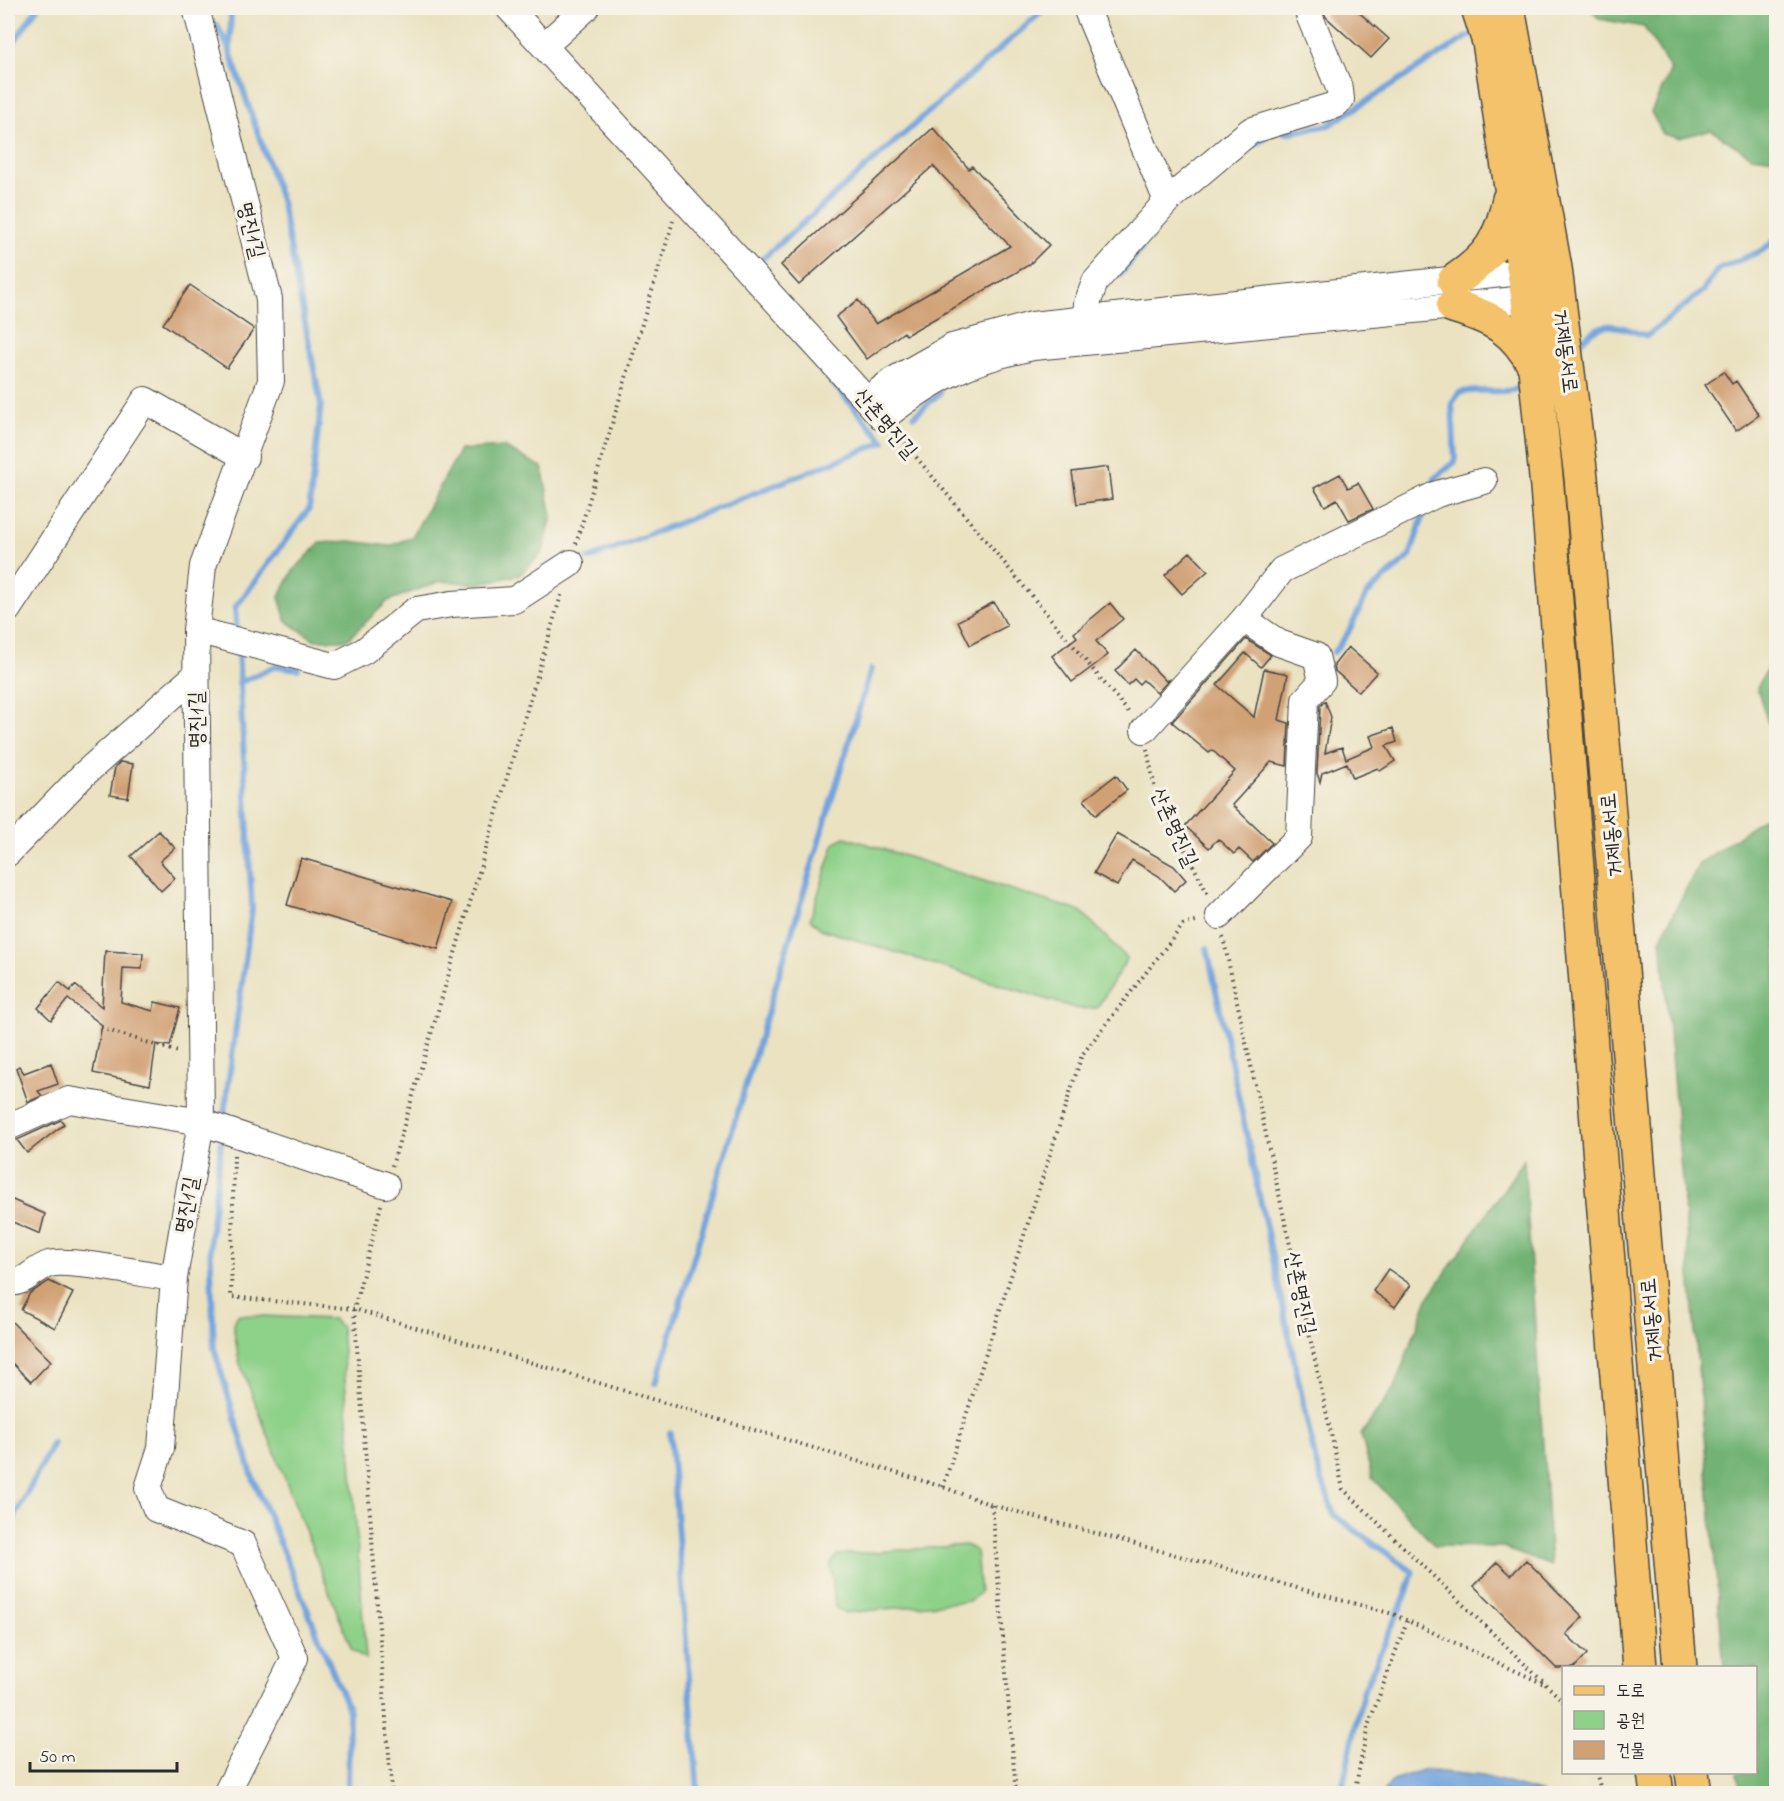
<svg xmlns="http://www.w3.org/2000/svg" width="1784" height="1801" viewBox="0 0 1784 1801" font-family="'Indie Flower','Poor Story',sans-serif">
	<rect width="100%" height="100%" fill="#f7f3e8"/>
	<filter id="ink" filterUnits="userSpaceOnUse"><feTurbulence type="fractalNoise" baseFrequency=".0167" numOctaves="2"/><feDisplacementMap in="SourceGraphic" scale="12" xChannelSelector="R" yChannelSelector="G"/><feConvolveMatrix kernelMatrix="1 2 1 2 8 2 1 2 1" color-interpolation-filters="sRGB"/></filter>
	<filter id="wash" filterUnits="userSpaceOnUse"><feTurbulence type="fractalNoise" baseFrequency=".008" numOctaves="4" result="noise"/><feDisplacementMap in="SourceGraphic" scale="24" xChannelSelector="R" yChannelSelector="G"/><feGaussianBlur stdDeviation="1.35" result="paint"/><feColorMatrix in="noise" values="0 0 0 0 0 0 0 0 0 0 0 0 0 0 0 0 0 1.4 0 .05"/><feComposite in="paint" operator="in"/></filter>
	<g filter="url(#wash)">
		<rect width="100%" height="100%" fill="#eae2c1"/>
		<path fill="#8ed189" stroke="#5c7e5a" stroke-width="1.5" d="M845 837 1082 912 1127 959 1097 1008 1078 1009 821 929 810 919 835 842Z
			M238 1315 333 1319 341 1327 366 1659 352 1650 239 1361 233 1324Z
			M966 1545 976 1551 980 1593 969 1601 844 1613 835 1607 831 1564 837 1555Z"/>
		<path fill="#72b375" stroke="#4e6f50" stroke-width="1.5" d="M1590 8H1776V159L1751 156 1711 130 1678 138 1663 134 1651 112 1671 70 1644 27 1599 19Z
			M503 447 542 467 552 516 543 552 519 575 478 584 441 581 388 601 347 640H315L286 621 279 597 293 571 320 543 350 541 390 546 412 537 460 450Z
			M1776 652V727L1768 723 1757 688Z
			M1776 809V1793L1740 1794 1737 1773 1756 1772V1668L1724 1667 1661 938 1699 864Z
			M1524 1160 1551 1566 1501 1547 1435 1546 1372 1478 1361 1435 1394 1388 1428 1298Z"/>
		<path fill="#72a3dc" stroke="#4e6784" stroke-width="1.5" d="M1422 1770 1483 1776 1543 1793H1383L1393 1780Z"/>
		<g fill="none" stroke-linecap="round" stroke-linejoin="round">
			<path stroke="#72a3dc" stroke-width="6" d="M231 8 230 52 281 200 321 405 309 509 235 608 237 635
				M217 25 229 49
				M8 51 37 8
				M1285 133 1329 125 1475 32
				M1246 149 1266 138
				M761 260 1046 8
				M1120 275 1142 248
				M1582 341C1604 316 1619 327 1647 336L1703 291 1718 269 1761 251 1776 240
				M914 416 940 393
				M1432 489 1435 478 1455 462 1452 403 1459 393C1481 386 1507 398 1526 384
				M588 559 884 442 798 343
				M1334 652 1348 633 1367 594 1410 556 1426 507
				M239 683 276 666 298 669
				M1207 948 1316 1463 1334 1515 1413 1572 1406 1595 1363 1692 1341 1794
				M223 1122 252 909 238 648
				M222 1135 210 1239 214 1348 253 1478 349 1711 348 1794
				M656 1383 871 669
				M670 1433 698 1794
				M8 1530 53 1443"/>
		</g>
		<g id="blocks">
			<path fill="#d1a176" d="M1322 8H1354L1389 39 1371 58 1326 17Z
				M933 128 969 169 972 166 1049 245 1029 265 906 335 904 332 867 359 836 317 858 300 876 324 1010 246 933 166 799 285 781 265Z
				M190 285 254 329 227 368 163 324Z
				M1724 372 1732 384 1736 381 1759 415 1736 431 1705 385Z
				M1108 467 1112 499 1077 504 1072 472Z
				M1340 474 1348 488 1358 483 1373 509 1349 520 1337 499 1325 506 1314 488Z
				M1190 552 1208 571 1182 594 1165 575Z
				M994 602 1007 626 970 645 958 621Z
				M1110 603 1123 619 1096 641 1108 655 1072 682 1052 656 1077 637 1074 633Z
				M1246 639 1271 655 1261 667 1245 653 1217 685 1254 717 1264 669 1288 674 1279 720 1289 723 1287 766 1271 762 1232 805 1272 843 1253 862 1239 849 1234 854 1218 839 1209 848 1185 826 1235 771 1212 750 1209 753 1172 722Z
				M1348 647 1377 672 1359 692 1335 671 1334 665Z
				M1136 650 1166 681 1170 679 1157 693 1143 680 1139 684 1134 679 1128 685 1115 671Z
				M1325 701 1331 717 1325 753 1342 747 1346 759 1374 747 1370 736 1393 728 1397 742 1386 746 1395 761 1380 771 1378 768 1353 778 1347 763 1322 773 1320 782 1317 773 1320 706Z
				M120 762 133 764 128 798 110 795 115 767Z
				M1116 775 1127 790 1096 815 1084 800Z
				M159 831 175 848 160 861 175 878 161 891 131 856Z
				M1117 834 1174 866 1186 880 1174 891 1159 876 1132 860 1117 886 1094 873Z
				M301 858 452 902 438 949 287 905Z
				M105 951 143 953 142 969 123 968 121 1002 153 1011 155 1002 180 1008 170 1046 156 1044 150 1085 93 1073 102 1025 68 999 51 1020 38 1008 59 982 70 991 75 985 102 1007Z
				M51 1063 58 1084 38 1091 42 1096 28 1102 16 1068 19 1066 24 1073Z
				M61 1120 64 1124 27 1153 17 1140Z
				M8 1198 45 1214 40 1234 8 1220Z
				M1388 1269 1411 1285 1395 1307 1373 1291Z
				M49 1281 73 1293 55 1328 21 1310 30 1293Z
				M8 1318 51 1361 31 1382 8 1359Z
				M1526 1560 1583 1617 1566 1634 1587 1654 1574 1668H1556L1474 1586 1497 1562 1511 1575Z"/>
		</g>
	</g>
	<g filter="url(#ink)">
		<use href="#blocks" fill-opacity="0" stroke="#484642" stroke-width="1.5"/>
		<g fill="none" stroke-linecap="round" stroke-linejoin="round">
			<defs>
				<path id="minor" d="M509 8 883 418C936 377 967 361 1033 347L1547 297
					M1086 8 1167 201
					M544 46 586 8
					M1084 336 1087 304 1095 282 1167 201 1250 131 1335 105 1341 99 1340 90 1309 15
					M867 400 892 381 952 347 1032 325 1540 270
					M8 609 145 400 245 457
					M196 630 334 666 364 651 416 610 452 604 514 600 571 563
					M1144 730 1244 619 1282 570 1437 494 1484 481
					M8 853 83 775 196 675
					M1219 916 1299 837 1305 700 1322 681 1316 656 1279 643 1244 619
					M8 1127 69 1100 201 1122 386 1185
					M174 1278 161 1448 148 1488 156 1509 243 1544 295 1658 226 1794
					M8 1282C25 1285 33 1269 49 1264 68 1258 149 1275 174 1278L201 1122 196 630 203 566 271 381 269 299 196 8"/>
				<path id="major" d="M1478 8 1489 42 1528 299 1547 487 1640 1668
					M1508 8 1555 268 1581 477 1680 1668
					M1454 281C1489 258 1501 240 1509 199
					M1453 306C1493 318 1515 329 1535 367
					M1654 1772 1657 1794
					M1692 1772 1695 1794"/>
			</defs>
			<use href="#minor" stroke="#484642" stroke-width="28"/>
			<use href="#major" stroke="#484642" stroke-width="36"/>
			<path stroke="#484642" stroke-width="4" stroke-dasharray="1.5 4.5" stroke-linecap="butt" d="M897 434 1130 714
				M576 544 673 221
				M1147 749 1156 794 1209 896
				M1223 937 1343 1489 1564 1702
				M101 1028 178 1052
				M234 1155 231 1297 354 1309 943 1487 992 1505 1393 1614 1546 1685
				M392 1166 561 595
				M381 1205 354 1309 392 1794
				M943 1487 1082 1055 1183 925 1200 921
				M992 1505 1016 1794
				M1596 1772 1602 1794
				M1354 1794 1368 1726 1407 1621"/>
			<use href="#minor" stroke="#fff" stroke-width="26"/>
			<use href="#major" stroke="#f3c26a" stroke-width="33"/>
		</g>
	</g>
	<g text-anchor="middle" stroke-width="6" stroke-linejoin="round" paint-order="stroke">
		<g font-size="21" fill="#2b2b2b" stroke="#f7f3e8">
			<text transform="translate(252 230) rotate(76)" y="7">명진1길</text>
			<text transform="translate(1566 351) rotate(83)" y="7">거제동서로</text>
			<text transform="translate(886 423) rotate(49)" y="7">산촌명진길</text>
			<text transform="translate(196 720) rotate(-91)" y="7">명진1길</text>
			<text transform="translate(1175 827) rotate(65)" y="7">산촌명진길</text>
			<text transform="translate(1611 835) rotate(-95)" y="7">거제동서로</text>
			<text transform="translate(186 1205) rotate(-80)" y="7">명진1길</text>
			<text transform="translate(1301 1293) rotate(78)" y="7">산촌명진길</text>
			<text transform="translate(1651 1320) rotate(-95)" y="7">거제동서로</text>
		</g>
	</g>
	<rect width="1784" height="1801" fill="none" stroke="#f7f3e8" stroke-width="30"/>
	<rect x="1562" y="1666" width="195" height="108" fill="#f7f3e8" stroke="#a5a39c" stroke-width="1.5"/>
	<rect x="1574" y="1686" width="30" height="9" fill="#f3c26a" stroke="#a5a39c" stroke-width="1.5"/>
	<text x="1616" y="1696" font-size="18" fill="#2b2b2b">도로</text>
	<rect x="1574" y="1711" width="30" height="18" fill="#8ed189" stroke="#a5a39c" stroke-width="1.5"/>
	<text x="1616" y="1726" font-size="18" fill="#2b2b2b">공원</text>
	<rect x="1574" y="1741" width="30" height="18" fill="#d1a176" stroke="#a5a39c" stroke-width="1.5"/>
	<text x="1616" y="1756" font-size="18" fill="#2b2b2b">건물</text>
	<path d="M30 1762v9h147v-9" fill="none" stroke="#2b2b2b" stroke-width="3"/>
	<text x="39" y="1762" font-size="18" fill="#2b2b2b" stroke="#f7f3e8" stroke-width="4.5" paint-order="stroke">50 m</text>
</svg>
